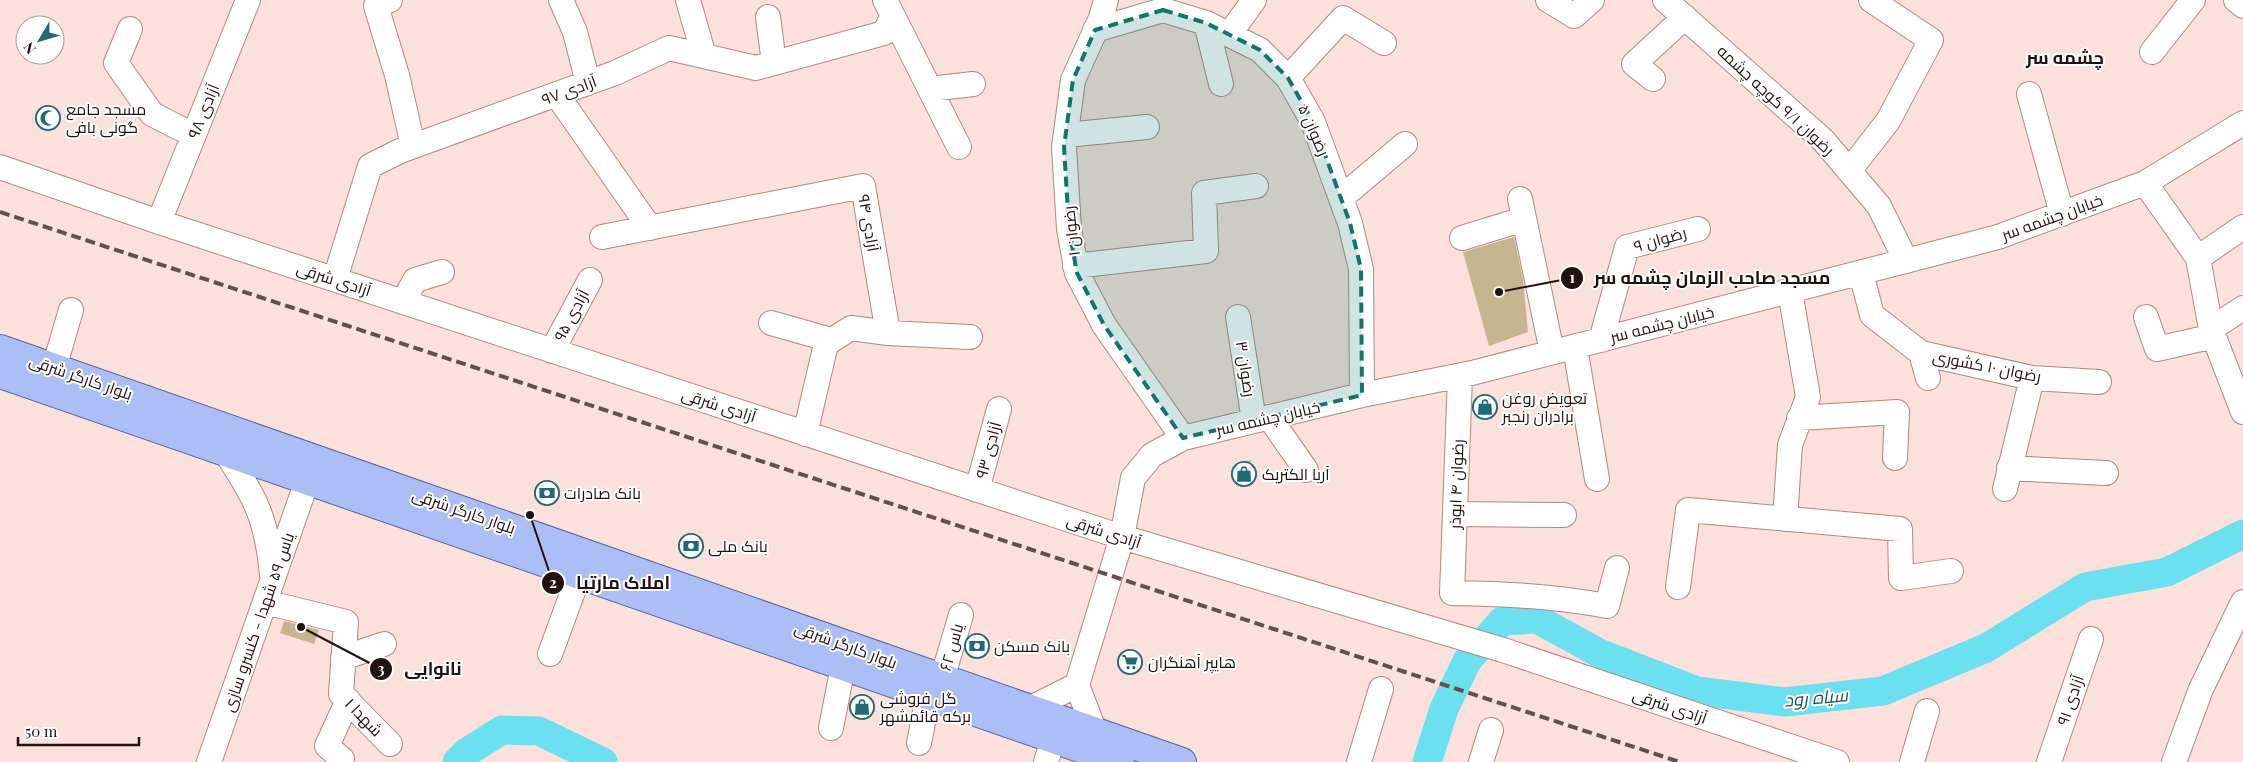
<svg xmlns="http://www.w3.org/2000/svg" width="2243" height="762" viewBox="0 0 2243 762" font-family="'Playfair Display',Cairo,serif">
	<rect width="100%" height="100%" fill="#fce0db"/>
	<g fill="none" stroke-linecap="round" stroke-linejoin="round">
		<path stroke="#6be0f1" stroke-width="29" d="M457 762 467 752 502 730 539 731 603 762
			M1427 762 1444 709 1467 661 1502 621 1537 619 1599 653 1697 691 1785 702 1883 691 1986 648 2085 587 2167 572 2243 534"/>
	</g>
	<path fill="#c5b691" d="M1514 237 1523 279 1528 332 1489 346 1463 252Z
		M1251 460 1252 484 1240 487 1235 464Z
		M284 621 319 630 314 644 280 633Z"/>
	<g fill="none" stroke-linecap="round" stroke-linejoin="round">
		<defs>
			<path id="minor" d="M390 0 376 6 397 75 413 146
				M561 0 575 32 588 83
				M688 0 704 56
				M1106 0 1101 18 1073 80 1064 147 1069 229 1077 273 1104 325 1183 438
				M1548 0 1574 16 1592 0
				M1665 0 1823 140 1879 206 1906 261
				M2236 0 2243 6
				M893 16 959 147
				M768 17 774 63
				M1206 23 1221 84
				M130 29 116 63 152 114 193 135
				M1095 30 1163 10 1206 23 1260 50 1288 78 1313 122 1350 223 1361 269 1362 395
				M1229 35 1254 0
				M2152 52 2193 0
				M1288 78 1343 18 1384 43
				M1653 79 1634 64 1685 17
				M930 89 973 84
				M2029 94 2062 214
				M557 95 650 228
				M1066 135 1147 127
				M0 167 159 222 1122 537 1503 650 1837 762
				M1849 171 1888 121 1931 40 1871 0
				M2145 183 2198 258 2211 329 2243 412
				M1341 198 1405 144
				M1520 199 1552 352
				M159 222 248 0
				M602 237 863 186 888 333
				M1462 238 1524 219
				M2198 258 2243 227
				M1075 266 1206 251 1204 193 1256 186
				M1861 273 1872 315 1921 353 2032 378 2099 382
				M335 279 370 166 400 151 615 73 669 48 756 68 884 33 893 16 885 0
				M403 302 415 280 442 272
				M1238 317 1254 421
				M2146 317 2157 349 2214 336
				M771 323 831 340
				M2211 329 2243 308
				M1601 340 1627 247 1698 229
				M1575 347 1597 479
				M552 351 590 280
				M1921 353 1928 378
				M54 368 71 310
				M1460 376 1452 593C1507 594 1553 596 1607 606L1617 568
				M1269 417 1306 470
				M1799 418 1897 412 1895 458
				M805 434 826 344 851 328 888 333 970 337
				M226 453C256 498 267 520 272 575
				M2009 468 2106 473
				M2005 489 2032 378
				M977 490 999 409
				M1455 514 1564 515
				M1785 519 1790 445 1808 397 1790 291
				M1678 587 1688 510 1900 529 1901 578 1951 571
				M265 602 346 622 341 694 390 744
				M550 654 579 575
				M343 658 384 644
				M942 679 961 615
				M1029 709 1077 685
				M831 728 843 666
				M1095 732 1077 685 1122 537 1133 478 1152 455 1183 438 1362 395 1472 373 1998 237 2145 183 2243 123
				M919 743 928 697
				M342 759 327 746 348 700
				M209 762 307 481
				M1046 762 1053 739
				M1359 762 1381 689
				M1481 762 1491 730
				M1912 762 1927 711
				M2049 762 2091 639
				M2174 762 2201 689 2243 602"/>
			<path id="major" d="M0 349 1182 762
				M0 374 1120 762"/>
		</defs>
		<use href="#minor" stroke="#b28882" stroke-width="26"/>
		<use href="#major" stroke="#5665a1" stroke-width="30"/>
		<use href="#minor" stroke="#fff" stroke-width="24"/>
		<use href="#major" stroke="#abbef5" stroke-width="28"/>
		<path stroke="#63504d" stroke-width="4" stroke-dasharray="10 5" stroke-linecap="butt" d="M0 212 1680 762"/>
	</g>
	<path fill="#0f766e" fill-opacity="0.2" stroke="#0f766e" stroke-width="4" stroke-dasharray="10 6" stroke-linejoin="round" d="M1163 10 1206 23 1260 50 1288 78 1313 122 1350 223 1361 269 1362 395 1183 438 1104 325 1077 273 1069 229 1064 147 1073 80 1095 30Z"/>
	<defs>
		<symbol id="mosque-ring" viewBox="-11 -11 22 22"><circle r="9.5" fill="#fff" stroke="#216a75" stroke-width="1.5"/><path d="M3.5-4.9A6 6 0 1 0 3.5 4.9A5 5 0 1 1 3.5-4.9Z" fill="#216a75"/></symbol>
		<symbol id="shop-ring" viewBox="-11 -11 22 22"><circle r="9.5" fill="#fff" stroke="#216a75" stroke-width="1.5"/><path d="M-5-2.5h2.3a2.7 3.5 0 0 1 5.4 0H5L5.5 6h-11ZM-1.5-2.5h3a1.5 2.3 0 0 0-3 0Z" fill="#216a75"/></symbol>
		<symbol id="bank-ring" viewBox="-11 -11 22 22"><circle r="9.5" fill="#fff" stroke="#216a75" stroke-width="1.5"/><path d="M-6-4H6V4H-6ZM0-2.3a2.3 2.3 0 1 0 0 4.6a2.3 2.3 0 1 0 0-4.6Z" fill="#216a75"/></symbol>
		<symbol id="supermarket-ring" viewBox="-11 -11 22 22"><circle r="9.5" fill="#fff" stroke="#216a75" stroke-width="1.5"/><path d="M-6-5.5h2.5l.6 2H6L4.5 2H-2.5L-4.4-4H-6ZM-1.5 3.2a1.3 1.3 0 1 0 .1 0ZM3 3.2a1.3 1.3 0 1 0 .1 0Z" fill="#216a75"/></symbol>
	</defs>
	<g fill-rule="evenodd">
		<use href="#mosque-ring" x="34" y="104" width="28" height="28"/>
		<use href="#shop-ring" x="1471" y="393" width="28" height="28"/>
		<use href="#shop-ring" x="1230" y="460" width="28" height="28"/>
		<use href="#bank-ring" x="533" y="479" width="28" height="28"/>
		<use href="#bank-ring" x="677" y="532" width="28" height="28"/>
		<use href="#bank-ring" x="963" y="632" width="28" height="28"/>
		<use href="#supermarket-ring" x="1116" y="648" width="28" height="28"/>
		<use href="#shop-ring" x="848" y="693" width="28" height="28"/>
	</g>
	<g text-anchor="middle" stroke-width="4" stroke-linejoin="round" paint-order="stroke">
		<g font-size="16" fill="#211210" stroke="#fff">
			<text transform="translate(569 90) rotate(-20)" y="6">آزادی ۹۷</text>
			<text transform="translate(1776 100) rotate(43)" y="6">رضوان ۹/۱ کوچه چشمه</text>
			<text transform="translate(203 111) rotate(-68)" y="6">آزادی ۹۸</text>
			<text transform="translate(1314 130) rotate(66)" y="6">رضوان ۵</text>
			<text transform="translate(2052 217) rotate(-20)" y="6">خیابان چشمه سر</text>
			<text transform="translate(869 223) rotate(80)" y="6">آزادی ۹۴</text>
			<text transform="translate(1071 231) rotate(-97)" y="6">رضوان ۱</text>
			<text transform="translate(1660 239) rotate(-16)" y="6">رضوان ۹</text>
			<text transform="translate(334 279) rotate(18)" y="6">آزادی شرقی</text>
			<text transform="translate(571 315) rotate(-62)" y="6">آزادی ۹۵</text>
			<text transform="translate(1662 324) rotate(-14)" y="6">خیابان چشمه سر</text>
			<text transform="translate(1987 366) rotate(11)" y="6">رضوان ۱۰ کشوری</text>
			<text transform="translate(1246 369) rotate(81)" y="6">رضوان ۳</text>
			<text transform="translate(81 377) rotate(19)" y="6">بلوار کارگر شرقی</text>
			<text transform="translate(719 405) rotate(18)" y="6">آزادی شرقی</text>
			<text transform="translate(1268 418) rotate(-13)" y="6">خیابان چشمه سر</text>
			<text transform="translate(988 450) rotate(-75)" y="6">آزادی ۹۳</text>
			<text transform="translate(1456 484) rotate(-88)" y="6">رضوان ۴ ابوذر</text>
			<text transform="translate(464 511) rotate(19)" y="6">بلوار کارگر شرقی</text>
			<text transform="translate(1104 531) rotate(18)" y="6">آزادی شرقی</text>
			<text transform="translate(258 622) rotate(-71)" y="6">یاس ۵۹ شهدا - کنسرو سازی</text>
			<text transform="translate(846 645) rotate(20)" y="6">بلوار کارگر شرقی</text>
			<text transform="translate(951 647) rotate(-74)" y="6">یاس ۶۲</text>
			<text transform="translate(2070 700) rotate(-71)" y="6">آزادی ۹۱</text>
			<text transform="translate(1670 706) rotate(19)" y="6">آزادی شرقی</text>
			<text transform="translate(364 717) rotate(46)" y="6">شهدا ۱</text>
		</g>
		<g font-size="16" fill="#211210" stroke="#fff" text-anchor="start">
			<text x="66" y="115">مسجد جامع<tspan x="66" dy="18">گونی بافی</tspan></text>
			<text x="1502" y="404">تعویض روغن<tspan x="1502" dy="18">برادران رنجبر</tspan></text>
			<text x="1262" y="480">آریا الکتریک</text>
			<text x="564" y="499">بانک صادرات</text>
			<text x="708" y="552">بانک ملی</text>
			<text x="994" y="652">بانک مسکن</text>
			<text x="1148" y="668">هایپر آهنگران</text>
			<text x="880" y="704">گل فروشی<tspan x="880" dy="18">برکه قائمشهر</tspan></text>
		</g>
		<g font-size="18" font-weight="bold" fill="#211210" stroke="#fff">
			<text x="2065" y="64">چشمه سر</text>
		</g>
		<g font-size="18" font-style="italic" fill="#1f525a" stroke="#fff">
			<text transform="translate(1816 698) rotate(-5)" y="6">سیاه رود</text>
		</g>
	</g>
	<path fill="none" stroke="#211210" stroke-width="2" d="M1499 292L1572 278M530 515L553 583M301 627L381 669"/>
	<g fill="#211210" stroke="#fff" stroke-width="2">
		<circle cx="1499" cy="292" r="5"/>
		<circle cx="530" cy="515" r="5"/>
		<circle cx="301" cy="627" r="5"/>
		<circle cx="1572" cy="278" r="12"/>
		<circle cx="553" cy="583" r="12"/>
		<circle cx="381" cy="669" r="12"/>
	</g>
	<g font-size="15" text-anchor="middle" font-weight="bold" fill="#fff">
		<text x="1572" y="283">1</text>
		<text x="553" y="588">2</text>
		<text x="381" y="674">3</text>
	</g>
	<g font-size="18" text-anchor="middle" font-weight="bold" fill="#211210" stroke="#fff" stroke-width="4" stroke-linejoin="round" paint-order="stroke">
		<text x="1712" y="284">مسجد صاحب الزمان چشمه سر</text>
		<text x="623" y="589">املاک مارتیا</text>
		<text x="433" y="675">نانوایی</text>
	</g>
	<g transform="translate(40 40) rotate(232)"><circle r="24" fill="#ffffff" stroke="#a6a09f"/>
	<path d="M0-4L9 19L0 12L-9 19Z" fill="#216a75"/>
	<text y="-8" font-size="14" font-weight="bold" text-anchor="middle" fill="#211210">N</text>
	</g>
	<path d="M18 737v8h121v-8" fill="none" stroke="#211210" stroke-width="2.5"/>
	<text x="25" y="737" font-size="15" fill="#211210" stroke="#ffffff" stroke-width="4" paint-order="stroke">50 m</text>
</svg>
